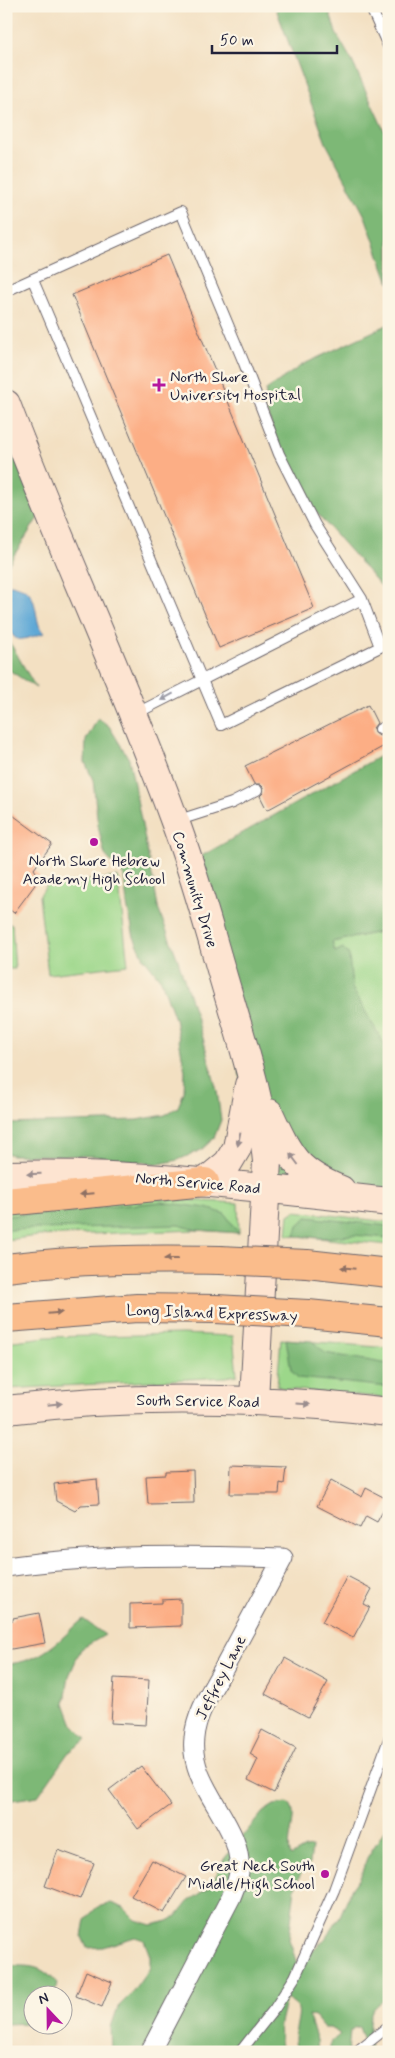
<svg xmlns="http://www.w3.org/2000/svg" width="395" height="2058" viewBox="0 0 395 2058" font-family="Mynerve,sans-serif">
	<rect width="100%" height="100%" fill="#fcf5e5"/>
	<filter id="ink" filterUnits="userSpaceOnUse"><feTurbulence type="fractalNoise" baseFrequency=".02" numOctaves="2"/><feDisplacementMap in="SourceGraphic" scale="10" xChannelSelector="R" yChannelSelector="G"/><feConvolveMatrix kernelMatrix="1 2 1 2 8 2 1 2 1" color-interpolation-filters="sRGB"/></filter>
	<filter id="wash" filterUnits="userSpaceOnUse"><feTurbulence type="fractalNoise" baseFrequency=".0096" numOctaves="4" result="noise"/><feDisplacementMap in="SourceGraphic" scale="20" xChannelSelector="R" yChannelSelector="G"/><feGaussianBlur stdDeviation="1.12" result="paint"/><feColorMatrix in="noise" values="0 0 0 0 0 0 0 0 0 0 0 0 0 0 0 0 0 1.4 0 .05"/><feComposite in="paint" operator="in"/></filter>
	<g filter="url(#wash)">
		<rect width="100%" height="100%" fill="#f3e0c2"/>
		<path fill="#9cd78a" stroke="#5f7c62" d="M118 877 128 965 48 974 39 896 47 885Z
			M6 924H12L15 969H6Z
			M389 930V1122L332 942Z
			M130 1197 238 1203 239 1233 197 1230 38 1236 6 1240V1208Z
			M295 1211 389 1222V1245L287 1235 289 1215Z
			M182 1334 233 1336 237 1375 225 1377 6 1389V1342L46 1337Z
			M281 1339 389 1348V1398L285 1389 277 1386Z"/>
		<path fill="#7db876" stroke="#506d58" d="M275 6H328L336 33 352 61 389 141V283L365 216 326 143Z
			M389 324V595L308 503 276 439 265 406 266 390 302 365Z
			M6 404 46 505 6 568Z
			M6 639 12 646 36 688 6 668Z
			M98 718 109 726 129 759 159 911 178 960 203 1038 217 1091 221 1120 214 1138 201 1150 178 1160 159 1164 94 1156 12 1155 6 1153V1124L137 1120 165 1115 178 1107 184 1092 185 1071 175 1019 161 980 144 958 134 937 127 905 124 876 105 855 98 826 93 780 85 762 86 740Z
			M389 751V930L332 942 335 952 343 948 349 955 352 988 389 1053V1202L267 1188 189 863Z
			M161 1202 207 1208 225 1214 239 1233 197 1230 178 1225 6 1230V1216Z
			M307 1217 389 1226V1238L353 1235 323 1238 295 1236 298 1225Z
			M286 1339 312 1341 325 1353 389 1364V1387L298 1378 291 1370Z
			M83 1619 105 1635 81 1649 69 1676 65 1703 73 1725 87 1739 68 1753 38 1796 6 1801V1664C42 1662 58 1641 83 1619Z
			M287 1803C302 1811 284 1840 291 1856L305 1848 312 1847 310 1863 300 1875 295 1888 289 1939 297 1964 325 1939 340 1916 352 1888 360 1877 367 1858 389 1823V1996C375 2007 369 2009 369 2028 369 2037 369 2043 372 2052L365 2044 359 2027H355L350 2031 348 2052H331C327 2042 335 2040 340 2034L330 2028H324L315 2017 308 2015 317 2040 318 2052H298C289 2036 304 2013 296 2006 293 2003 289 2001 286 1999 280 2022 277 2027 282 2052H112L111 2027 118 2007 132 1993 150 1968V1956L144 1940 135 1937 103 1947 87 1948 82 1937 85 1920 96 1908 111 1903 124 1908 136 1920 152 1925 168 1921 177 1916 188 1902 211 1886 224 1859 263 1812 274 1805Z
			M6 1966C30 1966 40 1964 57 1983L54 1995 32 1996V2023L6 2024Z"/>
		<path fill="#5fa8d6" stroke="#406588" d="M6 585C45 583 30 621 44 633 39 635 21 641 17 639 3 631 6 599 6 585Z"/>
		<g id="blocks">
			<path fill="#fcae85" d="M167 255 314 608 219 648 72 295Z
				M368 705 377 723 373 728 374 732 379 736 383 735 388 744 267 810 260 796 263 793V787L260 784H254L245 766Z
				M6 810 52 844 34 869 40 878 14 913 6 907Z
				M231 1465 286 1467 284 1484 280 1483 279 1494H230Z
				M193 1471 194 1503 148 1504 146 1476 166 1475V1472Z
				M97 1479 99 1504 81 1505 75 1511 56 1501 54 1484Z
				M331 1480 362 1497 366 1488 389 1500 377 1522 366 1516 360 1528 317 1506Z
				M347 1576 372 1589 364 1604 370 1607 353 1638 322 1622Z
				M181 1599V1626L130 1628V1604L162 1603V1600Z
				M39 1613 45 1643 6 1650V1622L13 1620V1618Z
				M285 1658 328 1682 308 1717 265 1694Z
				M114 1678 149 1680 146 1725 111 1723Z
				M262 1730 296 1748 274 1793 248 1780 258 1759 250 1754Z
				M141 1766 171 1805 138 1829 109 1790Z
				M58 1850 94 1863 80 1899 45 1886Z
				M152 1860 186 1877 164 1913 131 1896Z
				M86 1971 112 1982 102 2007 76 1996Z"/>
		</g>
	</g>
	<g filter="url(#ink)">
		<use href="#blocks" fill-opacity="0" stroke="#6b646a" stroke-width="1"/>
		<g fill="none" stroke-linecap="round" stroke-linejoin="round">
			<defs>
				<path id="service" d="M370 6 389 48
					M6 291 181 212 244 363 279 454 315 525 362 599 380 647 221 725 33 280
					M135 714 362 599
					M380 729 389 725
					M176 821 232 803 257 790
					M240 2052 275 2008 295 1977 334 1890 389 1739
					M356 2052 389 2026"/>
				<path id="minor" d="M6 1567C98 1554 190 1555 283 1558 263 1595 243 1632 224 1668 212 1690 196 1713 194 1738 188 1788 244 1824 239 1872 238 1881 234 1889 231 1897L150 2052"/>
				<path id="secondary" d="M6 404C59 544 123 679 174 819 193 869 207 922 222 973 240 1035 261 1096 267 1161L254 1400
					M269 1113C289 1156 296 1172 341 1190
					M6 1175C135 1171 261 1188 389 1202
					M205 1182 228 1163 237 1148 249 1085
					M6 1410C135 1394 260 1397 389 1412"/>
				<path id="motorway" d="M6 1202 205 1182
					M307 1264 389 1273
					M6 1268C77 1259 149 1259 220 1260
					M308 1314 389 1322
					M6 1318 137 1308 216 1309"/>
			</defs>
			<use href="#service" stroke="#6b646a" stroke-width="12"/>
			<use href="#minor" stroke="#6b646a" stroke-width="21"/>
			<use href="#secondary" stroke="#6b646a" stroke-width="30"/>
			<use href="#motorway" stroke="#6b646a" stroke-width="30"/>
			<use href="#service" stroke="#fff" stroke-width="10"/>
			<use href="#minor" stroke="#fff" stroke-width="19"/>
			<use href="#secondary" stroke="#fde4d1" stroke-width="28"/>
			<use href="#motorway" stroke="#fabc8b" stroke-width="28"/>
			<defs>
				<path id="motorway-bridge" d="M220 1260 307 1264
					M216 1309 308 1314"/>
			</defs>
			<use href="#motorway-bridge" stroke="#6b646a" stroke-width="30" stroke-linecap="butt"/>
			<use href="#motorway-bridge" stroke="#fabc8b" stroke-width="28"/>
		</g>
		<defs><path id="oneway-solid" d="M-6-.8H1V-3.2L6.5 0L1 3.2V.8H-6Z" transform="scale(1.25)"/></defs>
		<use fill="#9c9ca7" href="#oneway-solid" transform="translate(167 697) rotate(152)"/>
		<g fill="#9a8d8e">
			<use href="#oneway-solid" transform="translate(239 1139) rotate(101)"/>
			<use href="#oneway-solid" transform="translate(294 1159) rotate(-127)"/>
			<use href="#oneway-solid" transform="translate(34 1174) rotate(178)"/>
			<use href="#oneway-solid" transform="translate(55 1404) rotate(-6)"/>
			<use href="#oneway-solid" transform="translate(303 1404) rotate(4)"/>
		</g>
		<g fill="#8e6f63">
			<use href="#oneway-solid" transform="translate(87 1194) rotate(175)"/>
			<use href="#oneway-solid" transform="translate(171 1259) rotate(-180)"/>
			<use href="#oneway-solid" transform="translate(348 1268) rotate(-174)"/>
			<use href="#oneway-solid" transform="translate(55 1313) rotate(-5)"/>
		</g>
	</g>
	<g fill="#b5179e" stroke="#fcf5e5" stroke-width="2">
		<path d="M156.5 377.5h5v5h5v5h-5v5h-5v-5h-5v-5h5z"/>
		<circle cx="94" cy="842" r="5"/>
		<circle cx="325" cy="1874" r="5"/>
	</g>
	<g text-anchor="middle" stroke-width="5" stroke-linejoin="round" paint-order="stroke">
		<g font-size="16" fill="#22223b" stroke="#fcf5e5" text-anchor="start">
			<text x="170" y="382">North Shore<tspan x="170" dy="18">University Hospital</tspan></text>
			<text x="94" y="866" text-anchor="middle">North Shore Hebrew<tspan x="94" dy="18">Academy High School</tspan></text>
			<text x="315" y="1871" text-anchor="end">Great Neck South<tspan x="315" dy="18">Middle/High School</tspan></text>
		</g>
		<g font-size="16" fill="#22223b" stroke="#fcf5e5">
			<text transform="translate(196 889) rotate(73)" y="6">Community Drive</text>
			<text transform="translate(198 1182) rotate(5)" y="6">North Service Road</text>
			<text transform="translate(212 1312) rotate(2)" y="6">Long Island Expressway</text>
			<text transform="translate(198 1400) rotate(1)" y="6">South Service Road</text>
			<text transform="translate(220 1677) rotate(-63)" y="6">Jeffrey Lane</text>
		</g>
	</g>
	<rect width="395" height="2058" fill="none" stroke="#fcf5e5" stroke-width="25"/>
	<g transform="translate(48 2010) rotate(338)"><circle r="24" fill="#fcf5e5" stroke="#a5a1a1"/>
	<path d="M0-4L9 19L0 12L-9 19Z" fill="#b5179e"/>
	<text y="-8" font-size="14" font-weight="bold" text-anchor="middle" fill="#22223b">N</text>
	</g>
	<path d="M212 45v8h125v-8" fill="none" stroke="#22223b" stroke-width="2.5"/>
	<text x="220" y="45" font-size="15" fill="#22223b" stroke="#fcf5e5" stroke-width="4" paint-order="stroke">50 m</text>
</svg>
